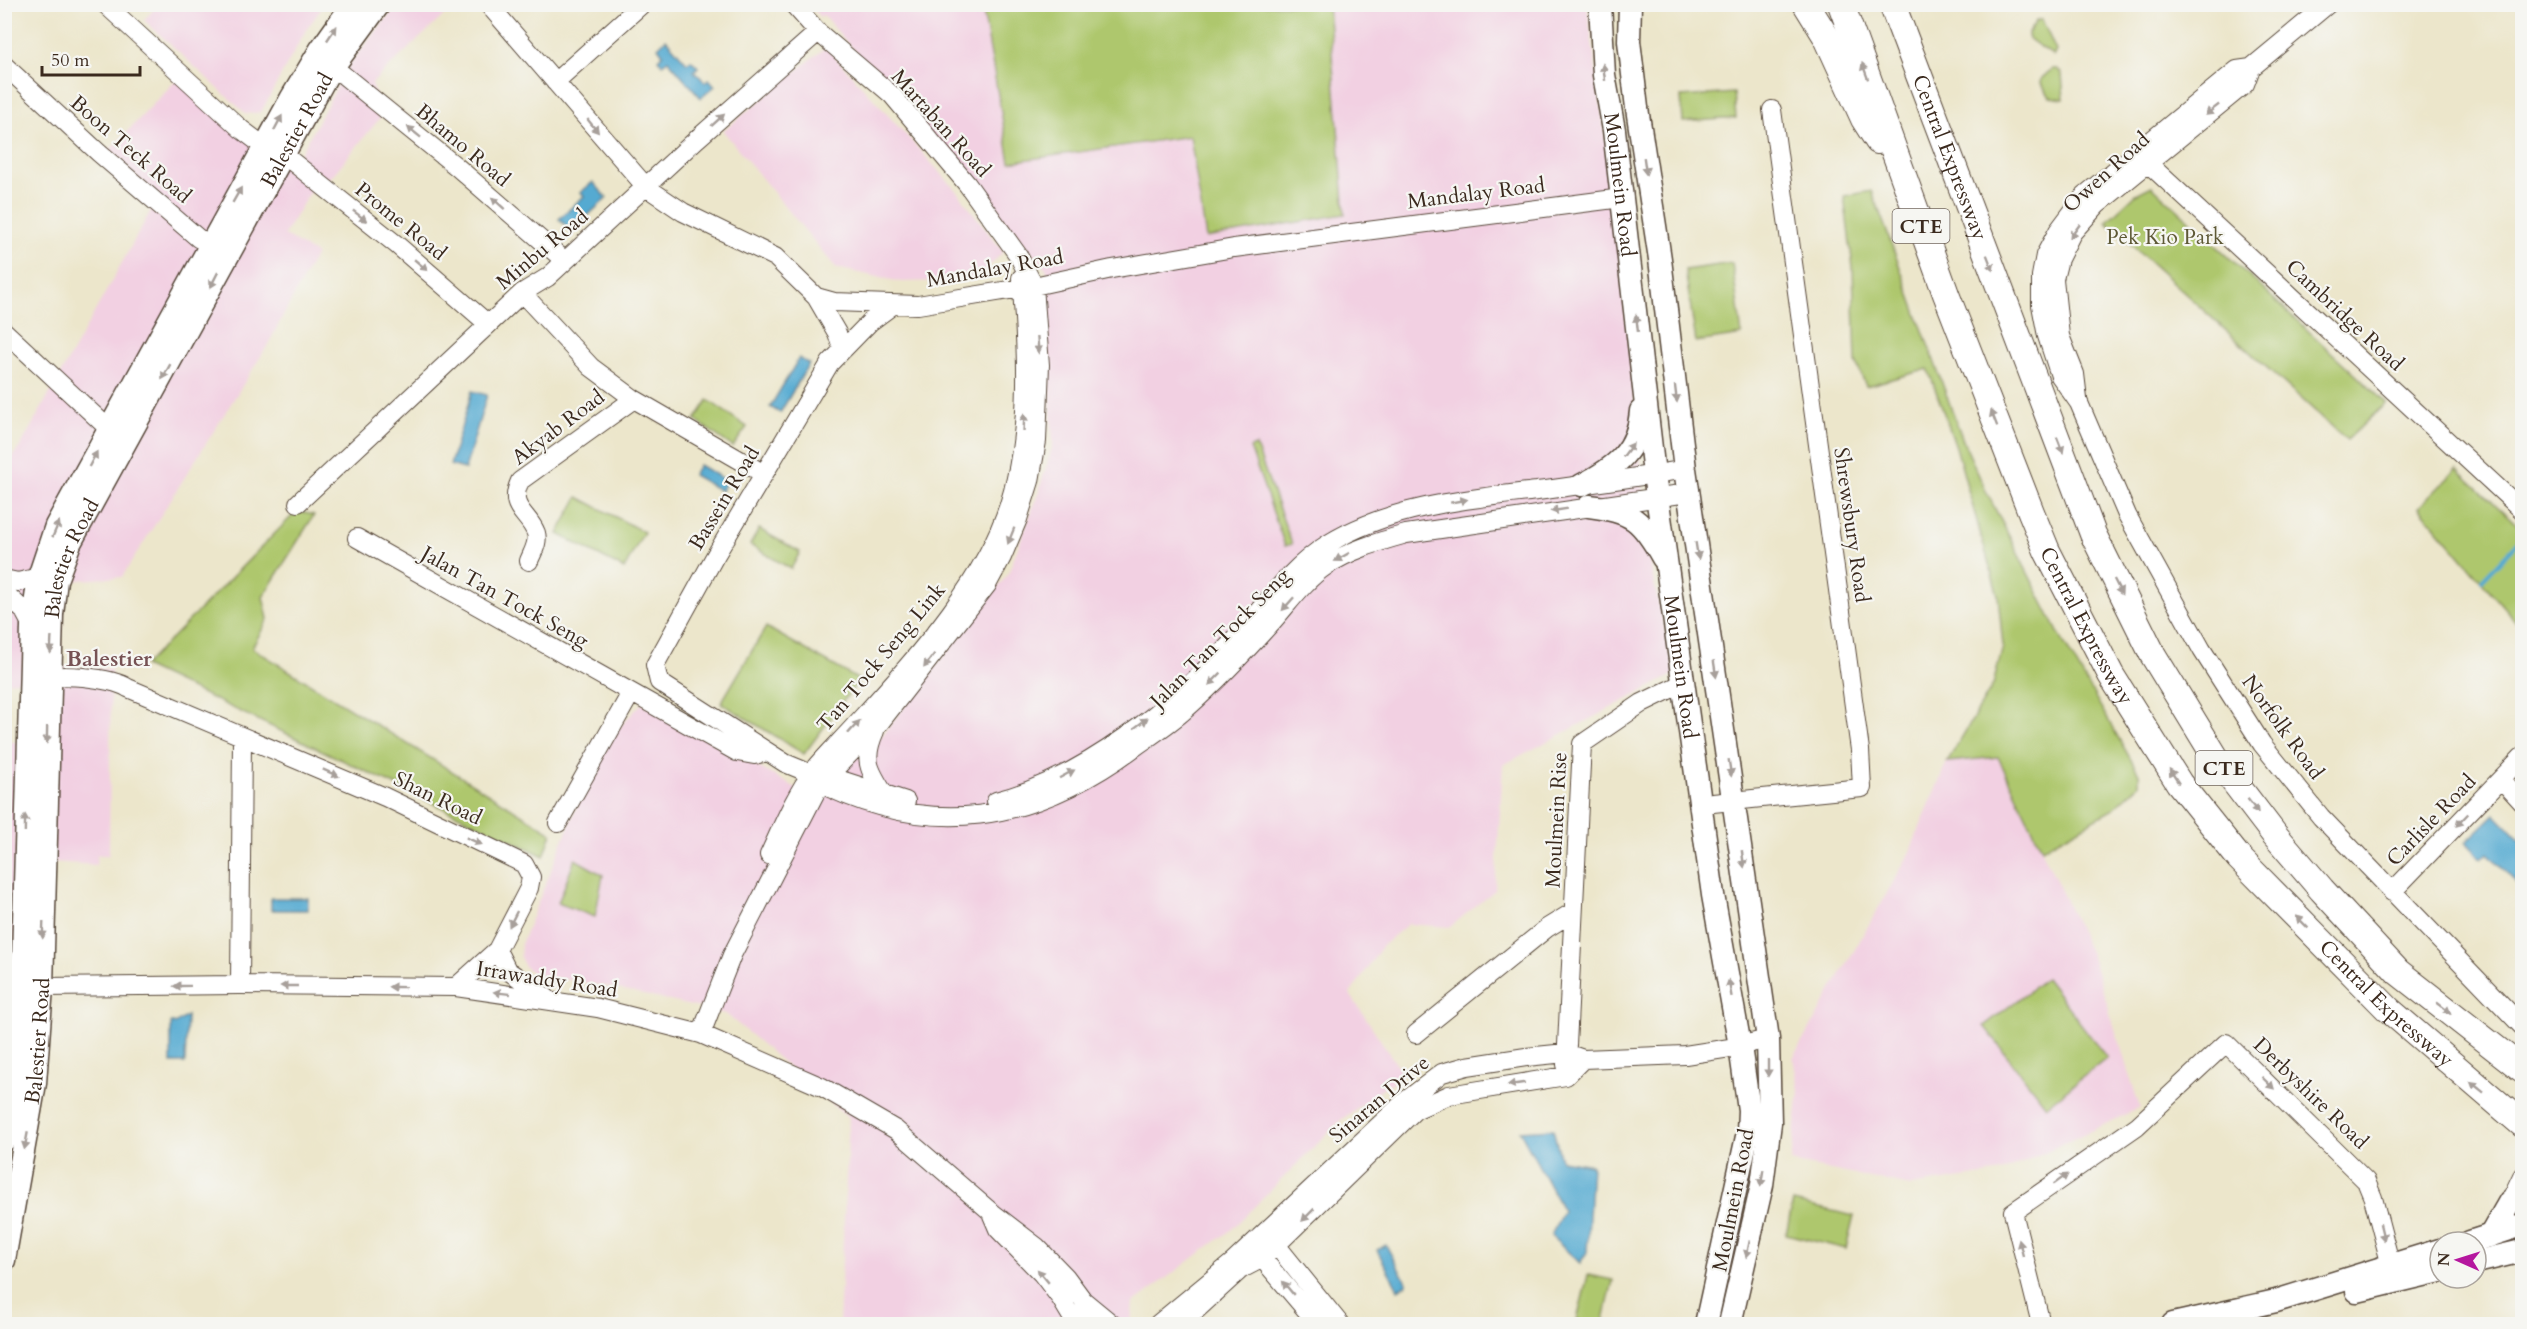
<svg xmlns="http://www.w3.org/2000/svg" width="2527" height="1329" viewBox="0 0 2527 1329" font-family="Cardo,serif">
	<rect width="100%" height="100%" fill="#f6f6f2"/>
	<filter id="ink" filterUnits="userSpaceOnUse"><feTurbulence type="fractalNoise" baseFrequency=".0167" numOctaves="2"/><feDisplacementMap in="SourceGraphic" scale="12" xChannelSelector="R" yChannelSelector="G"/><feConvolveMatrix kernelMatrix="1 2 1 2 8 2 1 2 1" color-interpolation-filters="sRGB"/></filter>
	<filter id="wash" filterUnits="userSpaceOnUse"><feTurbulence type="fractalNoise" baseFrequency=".008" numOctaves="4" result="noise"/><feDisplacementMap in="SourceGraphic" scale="24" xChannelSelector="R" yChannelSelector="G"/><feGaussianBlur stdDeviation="1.35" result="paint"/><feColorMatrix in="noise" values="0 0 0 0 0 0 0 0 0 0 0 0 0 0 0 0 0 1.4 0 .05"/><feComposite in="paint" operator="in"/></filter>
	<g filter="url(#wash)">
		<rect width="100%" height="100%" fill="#ece6cb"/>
		<path fill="#f2d0e2" d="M158 5V4L324 5 306 30 261 112 246 114 144 20Z
			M397 5H455L372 83 381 117 326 183 302 163 300 154 349 65Z
			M809 5H1587L1616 215 1652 574 1675 674 1503 765 1495 890 1450 927 1408 924 1383 945 1350 994 1403 1074 1341 1120 1231 1230 1133 1303 1131 1324H839L849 1118 726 1014 605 986 534 974 525 967 520 957 521 944 601 747 642 703 820 801 849 763 881 737 1008 574 1038 494 1053 444 1045 314 1047 270 823 15 820 17Z
			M826 47 956 190 1003 252 976 280 901 282 836 268 723 131Z
			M181 75 311 190 284 235 316 254 266 348 122 577 66 581 60 666 111 669 109 855H97L96 865 52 862 57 673 5 683V465L20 447 155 203 103 157Z
			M5 742H18L14 976 5 1078Z
			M1998 757 2092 956 2140 1108 2002 1172 1911 1186 1791 1162 1799 1090 1793 1058 1908 856 1947 762Z"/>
		<path fill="#aec76d" stroke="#747846" stroke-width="1.5" d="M982 5H1328L1345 214 1206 238 1190 136 1010 162Z
			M2037 20H2042L2056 51 2054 56 2028 38V33Z
			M2052 69H2057L2062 74 2064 99 2050 97 2041 83 2042 78Z
			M1734 93 1736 118 1683 122 1681 97Z
			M2152 186 2386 403 2347 440 2106 222 2136 194Z
			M1872 191 1964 443 1986 491 2059 634 2139 774V785L2112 810 2042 849 1998 757 1947 762 1993 685 2003 646 1998 596 1956 447 1928 369 1866 386 1856 362 1853 268 1844 196Z
			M1732 263 1742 335 1696 342 1685 270Z
			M708 400 747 427 733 447 695 420Z
			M1256 446 1292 544 1285 546 1250 448Z
			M2457 469 2522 529V629L2419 507Z
			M578 497 644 532 624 569 558 534Z
			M297 511 314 515 263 597 268 619 252 648 552 833 544 856 144 666Z
			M759 529 800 552 791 569 750 545Z
			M766 627 859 680 804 754 721 703Z
			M575 859 603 875 595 917 558 903Z
			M2046 978 2107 1058 2046 1106 1984 1026Z
			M1793 1202 1854 1216 1846 1249 1786 1234Z
			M1588 1275 1613 1280 1603 1324 1577 1320Z"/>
		<path fill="#55aad1" stroke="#486a78" stroke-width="1.5" d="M666 39 687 63 691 60 698 67 694 71 705 82 709 79 715 86 701 98 668 60 662 64 658 59 663 54 658 47Z
			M593 182 607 198 571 231 559 219 584 196 581 192Z
			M799 358 809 364 780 413 770 407Z
			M472 391 487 395 465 469 450 465Z
			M699 465 727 481 721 491 693 475Z
			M2495 814 2522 842V879L2517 884 2488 853 2482 859 2466 842Z
			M271 898H308V910H271Z
			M187 1016 185 1063H171V1022L175 1024Z
			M1553 1129 1561 1160 1592 1165 1587 1252 1580 1263 1551 1236 1563 1211 1520 1131Z
			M1386 1245 1407 1284 1398 1289 1377 1250Z"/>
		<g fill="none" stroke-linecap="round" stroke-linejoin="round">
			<path stroke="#55aad1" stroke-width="4" d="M2482 580 2522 538"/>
		</g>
	</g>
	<g filter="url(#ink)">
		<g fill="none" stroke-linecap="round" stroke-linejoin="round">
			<defs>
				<path id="minor" d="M105 4 241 129 265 147
					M488 4 646 187 683 212 775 257 816 297 834 302 918 305 1034 286 1112 269 1234 248 1622 198
					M4 65 99 153 198 238 219 248 224 246
					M2251 68 2237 70 2085 195 2058 231 2045 255 2041 276V305L2047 336 2060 376 2079 403 2127 515 2202 650 2262 744 2321 817 2522 1026
					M327 75 335 72 342 74 457 167 565 261
					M555 82 642 4
					M2137 153 2522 510
					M284 155 397 245 488 324
					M522 293 591 367 634 399 764 474
					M816 297 837 333 843 350
					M893 305 870 322 830 363 714 558 655 665 659 682 785 763 802 770 809 778C929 841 1033 824 1139 744 1155 733 1172 722 1186 709 1216 682 1245 652 1272 622 1289 603 1305 580 1326 566 1350 550 1378 542 1406 534L1688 493
					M4 331 109 429
					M2078 399 2075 374 2060 336 2054 279 2059 259 2072 233 2097 205 2245 84 2251 68 2328 4
					M298 503 522 293 548 277 697 139 818 32
					M357 538 737 752 754 755 768 752
					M529 561C532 553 539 543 536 533 528 512 507 509 520 481L634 399
					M4 579 18 582 39 577
					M4 592 24 611 32 626
					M38 681C54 671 113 678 128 688L385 797 524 864 531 877 529 888 497 950 456 987
					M875 731C862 760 869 770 885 795
					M2501 779 2522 802
					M841 780 906 801
					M996 801C1085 778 1171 708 1233 641 1263 608 1289 568 1328 544 1389 506 1467 499 1537 491 1586 484 1636 478 1685 469
					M1703 804 1862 788 1860 750 1772 110
					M558 823 631 693
					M769 855C782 827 795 795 814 770 827 754 843 739 857 723 916 658 991 577 1013 491 1031 421 1027 348 1021 278
					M2392 892 2522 757
					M497 950 507 970 547 998
					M240 985 242 737
					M42 987 240 985 456 987 598 1008 701 1034 822 1087 896 1130 990 1211 1037 1247 1066 1277 1083 1300 1093 1324
					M4 996 22 997
					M701 1034 732 955 820 784 878 725 987 585 1002 557 1018 519 1030 481 1037 441 1040 365 1034 286 1018 255 967 184 892 95 818 32 793 4
					M1416 1034 1547 928 1573 912
					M1566 1065 1582 744 1642 703 1685 682
					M2510 1201 2522 1176
					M992 1215 998 1229 1042 1274 1061 1299 1076 1324
					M1269 1236 1340 1324
					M1256 1251 1318 1324
					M1084 1301 1112 1324
					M1158 1324 1232 1263 1404 1102 1442 1073 1467 1066 1526 1057 1566 1053 1583 1059 1685 1055 1730 1048 1768 1039
					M1181 1324 1240 1270 1263 1258 1415 1110 1449 1095 1566 1076 1583 1059
					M2041 1324 2013 1212 2137 1126 2226 1043 2366 1181 2373 1198 2391 1266"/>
				<g id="major">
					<path id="s1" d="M1600 4 1604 75 1614 130 1654 474 1713 895 1740 1046 1749 1110 1748 1132 1706 1324"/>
					<path d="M1630 4 1629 41 1637 108 1660 259 1685 469 1768 1039 1770 1123 1762 1185 1730 1324"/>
					<path d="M1582 485C1616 467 1638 451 1641 411"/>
					<path d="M1589 506C1632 511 1642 520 1663 558"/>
					<path d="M4 1140 17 1063 22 997 32 626 39 577 56 526 291 99 321 49 353 4"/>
					<path d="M2490 1236 2510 1201"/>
					<path d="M2470 1242 2522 1225"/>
					<path id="s2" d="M4 1260 35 1083 42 987 52 614 56 580 70 543 327 75 379 4"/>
					<path d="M2476 1262 2522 1251"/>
					<path d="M2357 1291 2440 1271"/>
					<path d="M2173 1324 2276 1301 2440 1250"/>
				</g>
				<g id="highway">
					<path d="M1806 4 1827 38 1864 119 1878 141"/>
					<path id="s3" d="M1841 4 1946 294 2031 512 2047 551 2111 675 2179 783 2239 858 2388 1009 2522 1124"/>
					<path id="s4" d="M1892 4 2093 534 2153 655 2216 758 2274 834 2322 890 2398 972 2522 1069"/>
				</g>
			</defs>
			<use href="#minor" stroke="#564638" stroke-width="20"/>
			<use href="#major" stroke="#564638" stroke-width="25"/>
			<use href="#highway" stroke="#564638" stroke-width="28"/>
			<use href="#minor" stroke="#fff" stroke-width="18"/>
			<use href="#major" stroke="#fff" stroke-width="22"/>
			<use href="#highway" stroke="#fff" stroke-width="26"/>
		</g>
		<defs><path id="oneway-solid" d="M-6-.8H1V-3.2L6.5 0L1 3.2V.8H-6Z" transform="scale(1.5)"/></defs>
		<g fill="#a79f9a">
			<use href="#oneway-solid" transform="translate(332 33) rotate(-56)"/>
			<use href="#oneway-solid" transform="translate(1865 71) rotate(-110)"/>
			<use href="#oneway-solid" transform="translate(1604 72) rotate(-97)"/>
			<use href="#oneway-solid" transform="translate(2212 110) rotate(142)"/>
			<use href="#oneway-solid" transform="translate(718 120) rotate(-42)"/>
			<use href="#oneway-solid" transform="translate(278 123) rotate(-62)"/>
			<use href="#oneway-solid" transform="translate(593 126) rotate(51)"/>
			<use href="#oneway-solid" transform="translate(414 132) rotate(-141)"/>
			<use href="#oneway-solid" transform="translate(1645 166) rotate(82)"/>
			<use href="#oneway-solid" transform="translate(237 195) rotate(-60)"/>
			<use href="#oneway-solid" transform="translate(498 203) rotate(-138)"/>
			<use href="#oneway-solid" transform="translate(360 216) rotate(38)"/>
			<use href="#oneway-solid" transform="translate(2075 231) rotate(126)"/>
			<use href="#oneway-solid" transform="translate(1990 263) rotate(69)"/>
			<use href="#oneway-solid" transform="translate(421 265) rotate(40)"/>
			<use href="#oneway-solid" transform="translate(214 280) rotate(117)"/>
			<use href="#oneway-solid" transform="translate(1637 323) rotate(-96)"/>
			<use href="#oneway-solid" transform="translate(1038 345) rotate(86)"/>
			<use href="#oneway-solid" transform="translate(166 372) rotate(119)"/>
			<use href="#oneway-solid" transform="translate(1676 394) rotate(83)"/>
			<use href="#oneway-solid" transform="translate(1994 418) rotate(-111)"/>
			<use href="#oneway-solid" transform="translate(1024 422) rotate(-87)"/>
			<use href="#oneway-solid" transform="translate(2060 445) rotate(69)"/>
			<use href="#oneway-solid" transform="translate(1628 450) rotate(-53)"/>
			<use href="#oneway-solid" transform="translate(93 459) rotate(-62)"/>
			<use href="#oneway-solid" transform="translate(1459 501) rotate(-10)"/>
			<use href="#oneway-solid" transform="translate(1559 510) rotate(171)"/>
			<use href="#oneway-solid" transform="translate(56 529) rotate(-67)"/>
			<use href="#oneway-solid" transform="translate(1011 536) rotate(112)"/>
			<use href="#oneway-solid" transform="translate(1697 551) rotate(81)"/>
			<use href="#oneway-solid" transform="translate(1342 557) rotate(151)"/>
			<use href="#oneway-solid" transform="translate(2118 587) rotate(63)"/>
			<use href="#oneway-solid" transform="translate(1288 604) rotate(132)"/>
			<use href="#oneway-solid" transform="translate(51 645) rotate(93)"/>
			<use href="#oneway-solid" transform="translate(929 661) rotate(127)"/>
			<use href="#oneway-solid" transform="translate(1715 669) rotate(81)"/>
			<use href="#oneway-solid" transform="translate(1215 679) rotate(135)"/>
			<use href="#oneway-solid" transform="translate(1141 723) rotate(-37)"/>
			<use href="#oneway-solid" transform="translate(854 727) rotate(-48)"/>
			<use href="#oneway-solid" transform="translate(47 735) rotate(91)"/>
			<use href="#oneway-solid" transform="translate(1730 768) rotate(81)"/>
			<use href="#oneway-solid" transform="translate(331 773) rotate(24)"/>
			<use href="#oneway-solid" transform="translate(1067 774) rotate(-28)"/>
			<use href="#oneway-solid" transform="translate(2174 776) rotate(-123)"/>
			<use href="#oneway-solid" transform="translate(2253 806) rotate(53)"/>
			<use href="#oneway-solid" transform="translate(2462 820) rotate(134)"/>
			<use href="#oneway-solid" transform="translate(25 823) rotate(-89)"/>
			<use href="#oneway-solid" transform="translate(474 841) rotate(24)"/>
			<use href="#oneway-solid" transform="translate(1743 859) rotate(82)"/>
			<use href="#oneway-solid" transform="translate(513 919) rotate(117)"/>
			<use href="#oneway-solid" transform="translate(2302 922) rotate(-135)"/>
			<use href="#oneway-solid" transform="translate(43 930) rotate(92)"/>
			<use href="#oneway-solid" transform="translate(182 986) rotate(179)"/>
			<use href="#oneway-solid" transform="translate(289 986) rotate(180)"/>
			<use href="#oneway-solid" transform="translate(397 987) rotate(-179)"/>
			<use href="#oneway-solid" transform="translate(1730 988) rotate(-100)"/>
			<use href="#oneway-solid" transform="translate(502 993) rotate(-173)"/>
			<use href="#oneway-solid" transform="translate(2444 1008) rotate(38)"/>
			<use href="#oneway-solid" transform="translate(1768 1068) rotate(90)"/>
			<use href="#oneway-solid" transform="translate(2268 1083) rotate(44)"/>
			<use href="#oneway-solid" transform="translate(1516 1084) rotate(172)"/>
			<use href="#oneway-solid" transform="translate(2477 1087) rotate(-141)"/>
			<use href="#oneway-solid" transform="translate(26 1141) rotate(101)"/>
			<use href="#oneway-solid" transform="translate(1762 1178) rotate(99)"/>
			<use href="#oneway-solid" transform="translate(2061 1179) rotate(-35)"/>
			<use href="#oneway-solid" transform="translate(1308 1215) rotate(135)"/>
			<use href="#oneway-solid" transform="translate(2382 1232) rotate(76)"/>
			<use href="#oneway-solid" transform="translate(2021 1248) rotate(-104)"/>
			<use href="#oneway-solid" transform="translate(1748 1249) rotate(102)"/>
			<use href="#oneway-solid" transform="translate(1043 1276) rotate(-130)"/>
			<use href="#oneway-solid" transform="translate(1288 1288) rotate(-130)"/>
		</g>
	</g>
	<g text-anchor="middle" stroke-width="4.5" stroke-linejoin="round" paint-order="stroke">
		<g fill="#f6f6f2" stroke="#73675e" stroke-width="1.5">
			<rect x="1892.5" y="209" width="57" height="34" rx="4.5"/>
			<rect x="2195.5" y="751" width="57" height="34" rx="4.5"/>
		</g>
		<g font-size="20" font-weight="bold" fill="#3b2a1e">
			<text x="1921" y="233">CTE</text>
			<text x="2224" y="775">CTE</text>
		</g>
		<g font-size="21" fill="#3b2a1e" stroke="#f6f6f2">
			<text transform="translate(941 123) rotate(48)" y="7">Martaban Road</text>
			<text dy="7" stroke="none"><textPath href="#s2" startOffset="1194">Balestier Road</textPath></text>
			<text transform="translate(463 145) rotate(40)" y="7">Bhamo Road</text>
			<text transform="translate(131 149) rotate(41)" y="7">Boon Teck Road</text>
			<text dy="7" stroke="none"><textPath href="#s4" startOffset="164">Central Expressway</textPath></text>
			<text transform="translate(2106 172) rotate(-42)" y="7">Owen Road</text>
			<text dy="7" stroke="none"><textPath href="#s1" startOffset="182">Moulmein Road</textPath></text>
			<text transform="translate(1476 193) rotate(-7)" y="7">Mandalay Road</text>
			<text transform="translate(401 221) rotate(39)" y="7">Prome Road</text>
			<text transform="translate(542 249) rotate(-40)" y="7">Minbu Road</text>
			<text transform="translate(995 268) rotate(-10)" y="7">Mandalay Road</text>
			<text transform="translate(2345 315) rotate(43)" y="7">Cambridge Road</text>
			<text transform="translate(558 427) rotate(-37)" y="7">Akyab Road</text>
			<text transform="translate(724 498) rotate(-59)" y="7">Bassein Road</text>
			<text transform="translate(1852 525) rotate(82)" y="7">Shrewsbury Road</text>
			<text dy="7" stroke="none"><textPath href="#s2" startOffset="708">Balestier Road</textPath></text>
			<text transform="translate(505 597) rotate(29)" y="7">Jalan Tan Tock Seng</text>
			<text dy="7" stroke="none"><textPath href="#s3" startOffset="669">Central Expressway</textPath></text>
			<text transform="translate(1220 638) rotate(-45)" y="7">Jalan Tan Tock Seng</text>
			<text transform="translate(881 657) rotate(-50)" y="7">Tan Tock Seng Link</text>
			<text dy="7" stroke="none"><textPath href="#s1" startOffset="668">Moulmein Road</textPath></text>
			<text transform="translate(2283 727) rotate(54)" y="7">Norfolk Road</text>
			<text transform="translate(438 798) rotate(26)" y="7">Shan Road</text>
			<text transform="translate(1556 820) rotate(-87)" y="7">Moulmein Rise</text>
			<text transform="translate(2431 820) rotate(-46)" y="7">Carlisle Road</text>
			<text transform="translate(547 979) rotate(9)" y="7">Irrawaddy Road</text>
			<text dy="7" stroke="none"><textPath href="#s3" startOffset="1155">Central Expressway</textPath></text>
			<text dy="7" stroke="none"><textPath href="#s2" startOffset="222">Balestier Road</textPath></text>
			<text transform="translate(2311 1093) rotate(44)" y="7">Derbyshire Road</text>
			<text transform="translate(1379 1099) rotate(-40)" y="7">Sinaran Drive</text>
			<text transform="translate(1733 1200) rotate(-79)" y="7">Moulmein Road</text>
		</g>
		<g font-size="21" fill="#5e5936" stroke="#f6f6f2">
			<text x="2165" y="244">Pek Kio Park</text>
		</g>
		<g font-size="22" font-weight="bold" fill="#765254" stroke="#f6f6f2">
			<text x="109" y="666">Balestier</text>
		</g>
	</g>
	<rect width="2527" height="1329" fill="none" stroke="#f6f6f2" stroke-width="24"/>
	<g transform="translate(2458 1260) rotate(273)"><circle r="28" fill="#f6f6f2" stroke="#aba49d" stroke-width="1.5"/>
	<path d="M0-4.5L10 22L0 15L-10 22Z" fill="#b5179e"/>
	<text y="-9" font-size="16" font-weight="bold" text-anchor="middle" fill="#3b2a1e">N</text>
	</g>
	<path d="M42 66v9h98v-9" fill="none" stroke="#3b2a1e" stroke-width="3"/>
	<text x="51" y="66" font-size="18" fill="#3b2a1e" stroke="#f6f6f2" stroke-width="4.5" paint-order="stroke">50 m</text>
</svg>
